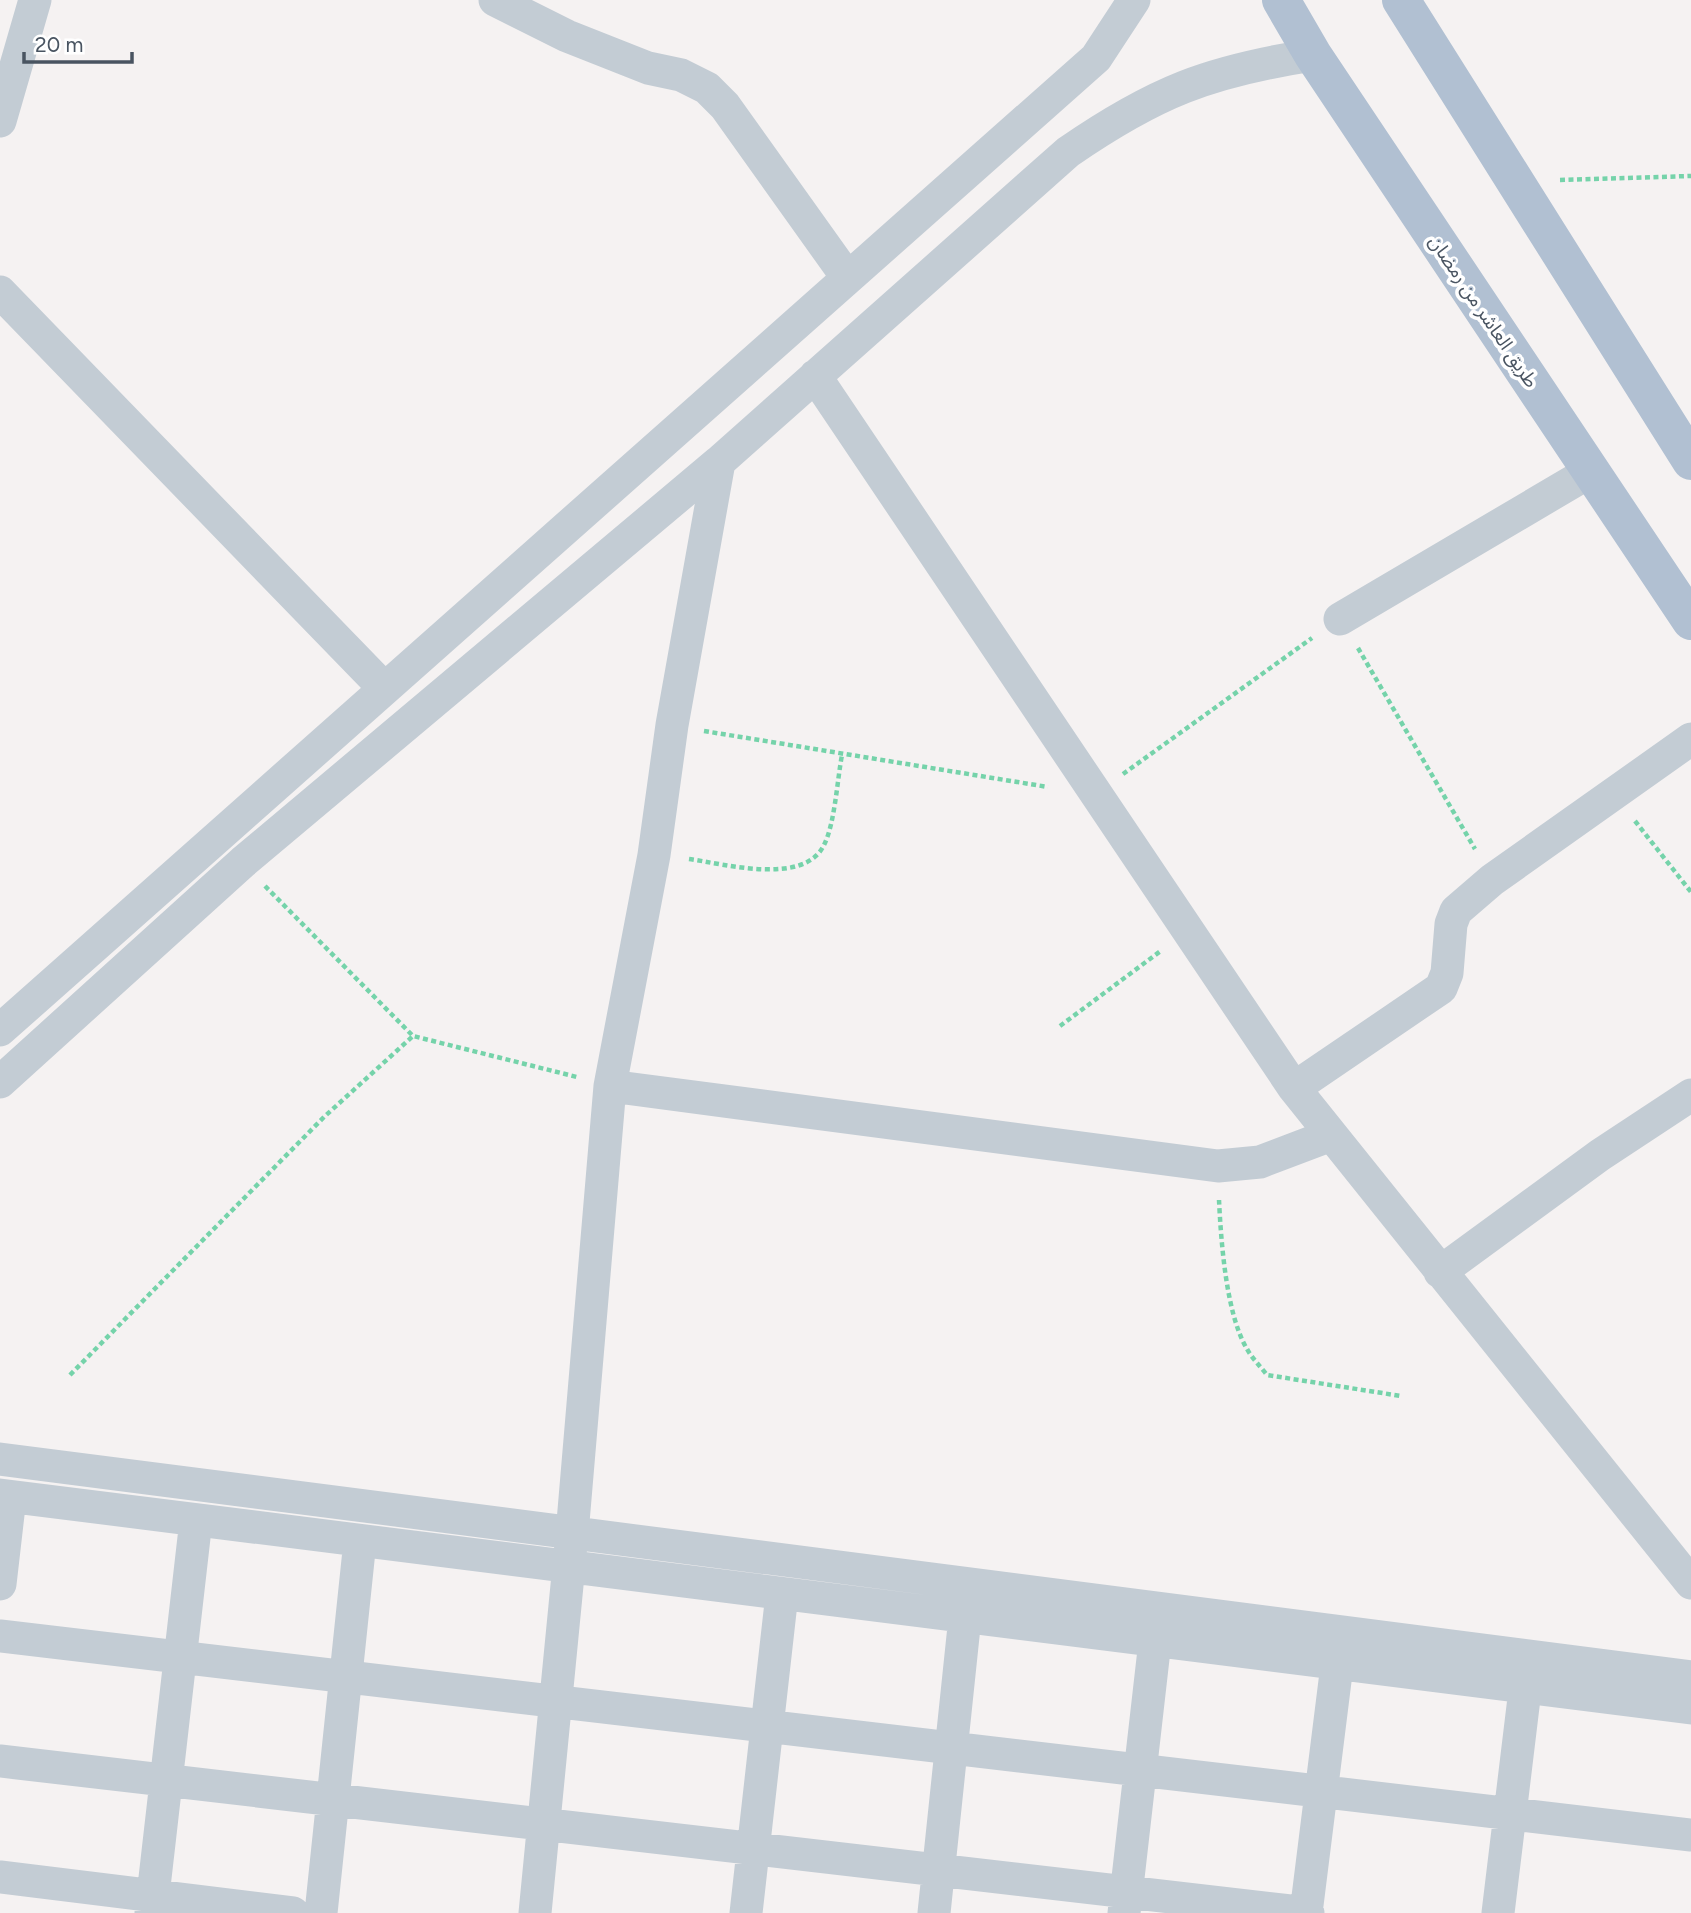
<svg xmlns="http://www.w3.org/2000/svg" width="1691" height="1913" viewBox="0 0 1691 1913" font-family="Figtree,'Noto Sans Arabic',sans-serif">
	<rect width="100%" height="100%" fill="#f5f2f2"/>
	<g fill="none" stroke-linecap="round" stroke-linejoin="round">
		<path stroke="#75d3aa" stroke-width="4.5" stroke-dasharray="5 3.5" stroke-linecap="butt" d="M1560 180 1691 176
			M1358 648 1475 849
			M704 731 1048 787
			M1123 774 1312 638
			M1635 821 1691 892
			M689 859C725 864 804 886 824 845 835 823 837 781 842 755
			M265 886 413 1036 577 1077
			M1060 1026 1162 950
			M1219 1200C1221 1241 1226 1314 1247 1349 1252 1358 1260 1366 1267 1375L1401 1396
			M70 1375 324 1117 413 1036"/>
		<path stroke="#c3ccd4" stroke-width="33" d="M495 0 567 36 648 68 681 75 707 88 725 106 847 277
			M0 121 35 0
			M0 292 384 688
			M815 376 1294 1088 1691 1583
			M1340 619 1591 471
			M0 1030 1096 58 1134 0
			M0 1082 243 862 719 462 1068 152C1155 92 1209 71 1313 55
			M610 1086 1218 1166 1260 1162 1331 1135
			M1294 1088 1441 988 1447 973 1451 924 1456 911 1492 880 1691 739
			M1440 1272 1600 1155 1691 1095
			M0 1459 1691 1677
			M0 1495 1691 1708
			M0 1584 10 1497
			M0 1636 1691 1835
			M0 1761 1308 1913
			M0 1877 293 1913
			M151 1913 196 1520
			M321 1913 360 1541
			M535 1913 572 1534 610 1086 654 855 672 725 719 462
			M746 1913 782 1594
			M934 1913 965 1617
			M1124 1913 1155 1641
			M1306 1913 1340 1641
			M1498 1913 1528 1665"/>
		<path stroke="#b1c0d2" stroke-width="38" d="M1281 0 1313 55 1691 621
			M1401 0 1691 461"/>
	</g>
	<g text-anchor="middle" stroke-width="7" stroke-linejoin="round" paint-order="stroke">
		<g font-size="19" fill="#495461" stroke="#fff">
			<text transform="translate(1484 311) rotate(56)" y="7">طريق العاشر من رمضان</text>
		</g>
	</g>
	<path d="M24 52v10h108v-10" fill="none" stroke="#495461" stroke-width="3.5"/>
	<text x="35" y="52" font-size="21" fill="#495461" stroke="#ffffff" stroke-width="5" paint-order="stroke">20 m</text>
</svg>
